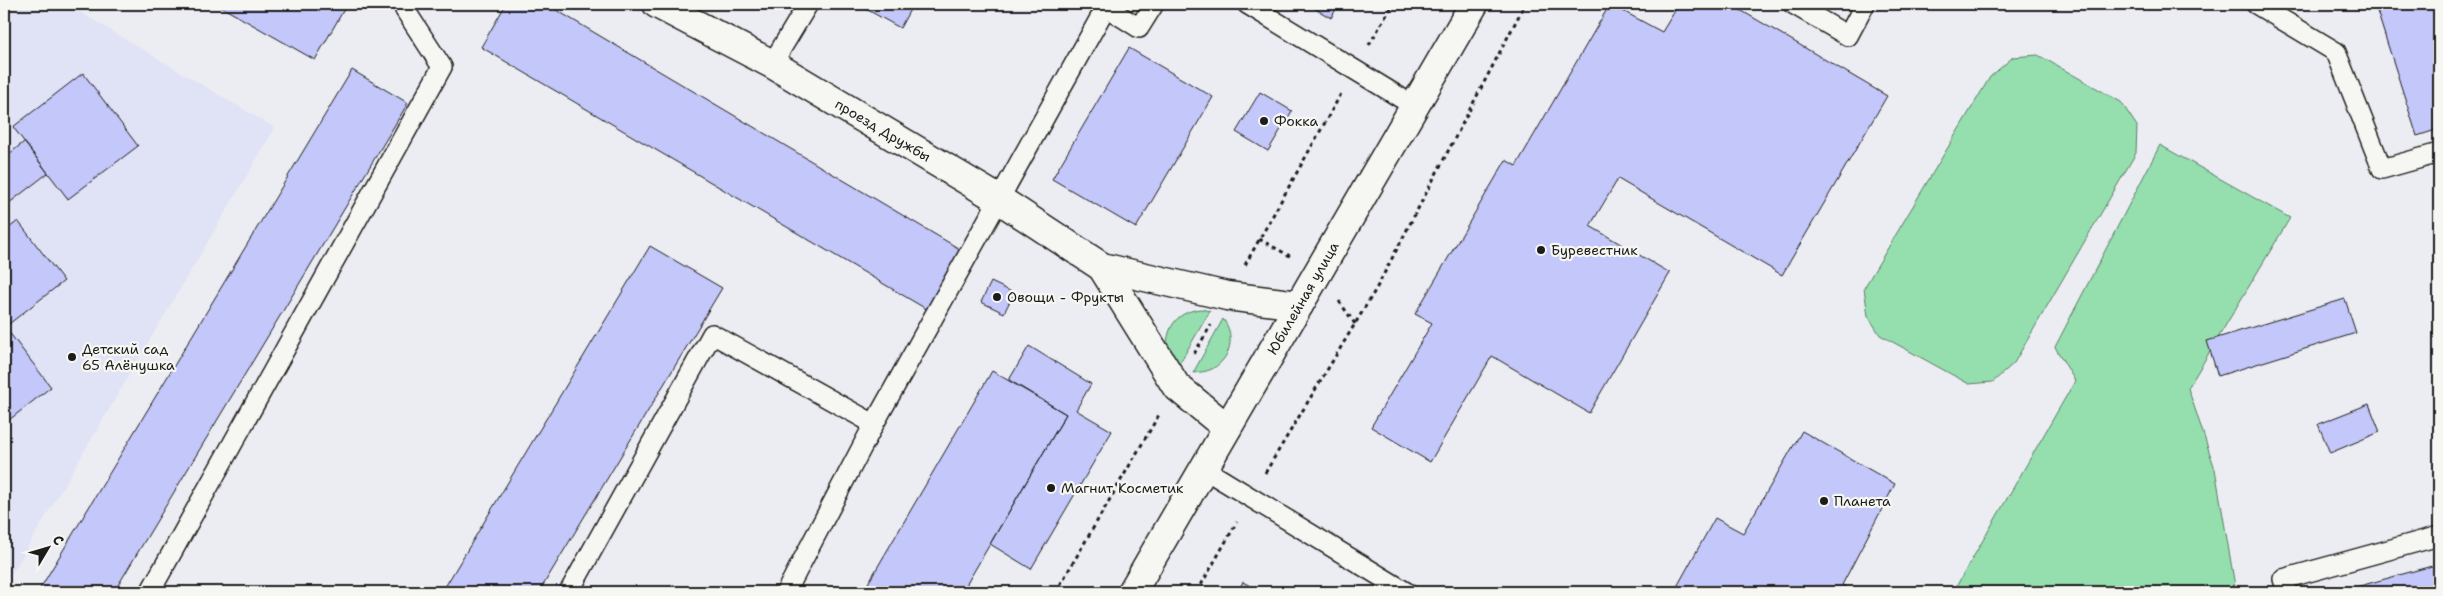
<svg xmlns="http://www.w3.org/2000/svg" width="2443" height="596" viewBox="0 0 2443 596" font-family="'Shantell Sans',sans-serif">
	<rect width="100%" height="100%" fill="#ecedf3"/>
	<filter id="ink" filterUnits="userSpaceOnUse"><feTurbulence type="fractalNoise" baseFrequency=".02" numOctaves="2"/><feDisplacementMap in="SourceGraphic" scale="10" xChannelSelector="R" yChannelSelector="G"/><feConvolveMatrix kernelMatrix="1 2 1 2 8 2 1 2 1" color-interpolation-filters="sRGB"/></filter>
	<g filter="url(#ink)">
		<path fill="#e0e2f5" d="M4 4H66L275 128 4 587Z"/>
		<path fill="#95deae" stroke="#587d65" d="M2038 55 2121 102 2137 126 2136 153 2014 363 1993 382 1969 384 1880 335 1868 316 1864 288 1990 77 2013 57Z
			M2160 145 2290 218 2188 388 2215 469 2236 592H1953L2075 381 2055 347Z
			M1201 309 1210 311 1178 366 1167 347C1167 325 1179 311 1201 309Z
			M1223 319C1236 335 1231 359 1212 369 1206 372 1200 372 1193 373Z"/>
		<path fill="#c3c7f9" stroke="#1c1c1c" d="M216 4H347L315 60Z
			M506 4H546L963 251 928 310 481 47Z
			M857 4H913L900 28Z
			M1307 4H1339L1331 18Z
			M1610 4 1662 32 1679 4H1730L1887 96 1782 275 1618 179 1590 226 1670 273 1589 413 1492 356 1430 462 1371 427 1432 323 1415 314 1506 160 1516 166Z
			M2364 4H2439V129L2417 136 2377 11Z
			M1129 48 1213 97 1136 228 1052 179Z
			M352 70 408 103 114 592H38Z
			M83 73 138 146 68 199 13 127Z
			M1260 92 1292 111 1268 151 1236 132Z
			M24 142 48 173 4 207V158Z
			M18 221 64 281 5 327 51 387 4 424V232Z
			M650 246 722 288 539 592H442Z
			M991 282 1014 293 1004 313 981 302Z
			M2345 299 2356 333 2218 376 2207 341Z
			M1029 346 1091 384 1076 410 1112 431 1031 569 990 544 1066 414 1009 380Z
			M992 371 1066 414 962 592H863Z
			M2369 404 2380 432 2330 453 2318 424Z
			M1802 431 1895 484 1842 585 1856 592H1674L1715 518 1743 533Z
			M2439 564V592H2338Z
			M1243 582 1261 592H1237Z"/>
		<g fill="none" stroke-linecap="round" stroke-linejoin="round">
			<defs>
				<path id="service" d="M1247 4 1414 106
					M1793 4 1848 36 1865 4
					M2256 4 2336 52 2382 169 2439 153
					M772 64 808 4
					M1204 469 1406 592
					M150 592 442 67 405 10 409 4
					M569 592 712 334 874 424
					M786 592 874 424 1106 7 1139 28 1154 4
					M2287 592 2283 579 2439 536"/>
				<g id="minor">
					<path id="s1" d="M657 4 772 64 1000 200 1102 267 1227 296 1299 305"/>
					<path d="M1102 267 1176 386 1227 428"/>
				</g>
				<g id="tertiary">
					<path id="s2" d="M1132 592 1474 4"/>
				</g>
			</defs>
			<use href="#service" stroke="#1c1c1c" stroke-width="22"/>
			<use href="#minor" stroke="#1c1c1c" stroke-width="31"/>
			<use href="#tertiary" stroke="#1c1c1c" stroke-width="31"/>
			<path stroke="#1c1c1c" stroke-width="3" stroke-dasharray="4 4" stroke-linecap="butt" d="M1369 45 1393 4
				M1259 239 1290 256
				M1245 265 1341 94
				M1339 301 1355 324
				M1194 354 1211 325
				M1265 473 1376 289 1525 4
				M1056 592 1160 413
				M1197 592 1237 522"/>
			<use href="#service" stroke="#f6f6f2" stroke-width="19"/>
			<use href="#minor" stroke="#f6f6f2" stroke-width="28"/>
			<use href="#tertiary" stroke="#f6f6f2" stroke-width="28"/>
		</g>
	</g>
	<g fill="#1c1c1c" stroke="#f6f6f2" stroke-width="2">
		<circle cx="1264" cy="121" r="5"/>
		<circle cx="1541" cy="250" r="5"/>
		<circle cx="997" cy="297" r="5"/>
		<circle cx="72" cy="357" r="5"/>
		<circle cx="1051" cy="488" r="5"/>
		<circle cx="1824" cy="501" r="5"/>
	</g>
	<g text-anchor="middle" stroke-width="4.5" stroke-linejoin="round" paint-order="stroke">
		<g font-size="14" fill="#1c1c1c" stroke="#f6f6f2" text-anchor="start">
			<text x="1274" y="126">Фокка</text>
			<text x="1551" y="255">Буревестник</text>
			<text x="1007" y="302">Овощи - Фрукты</text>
			<text x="82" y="354">Детский сад<tspan x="82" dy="16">65 Алёнушка</tspan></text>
			<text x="1061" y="493">Магнит Косметик</text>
			<text x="1834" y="506">Планета</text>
		</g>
		<g font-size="14" fill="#1c1c1c" stroke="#f6f6f2">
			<text dy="5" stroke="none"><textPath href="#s1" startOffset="259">проезд Дружбы</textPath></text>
			<text dy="5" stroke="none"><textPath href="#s2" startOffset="340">Юбилейная улица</textPath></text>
		</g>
	</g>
	<rect width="2443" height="596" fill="none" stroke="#f6f6f2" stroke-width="20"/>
	<rect x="10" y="10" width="2423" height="576" fill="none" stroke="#1c1c1c" stroke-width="2" filter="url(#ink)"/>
	<g transform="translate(48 548) rotate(52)" stroke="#f6f6f2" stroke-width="4" paint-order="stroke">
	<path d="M0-4L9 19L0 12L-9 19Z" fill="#1c1c1c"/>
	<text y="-8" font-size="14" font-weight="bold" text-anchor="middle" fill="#1c1c1c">С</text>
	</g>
</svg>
